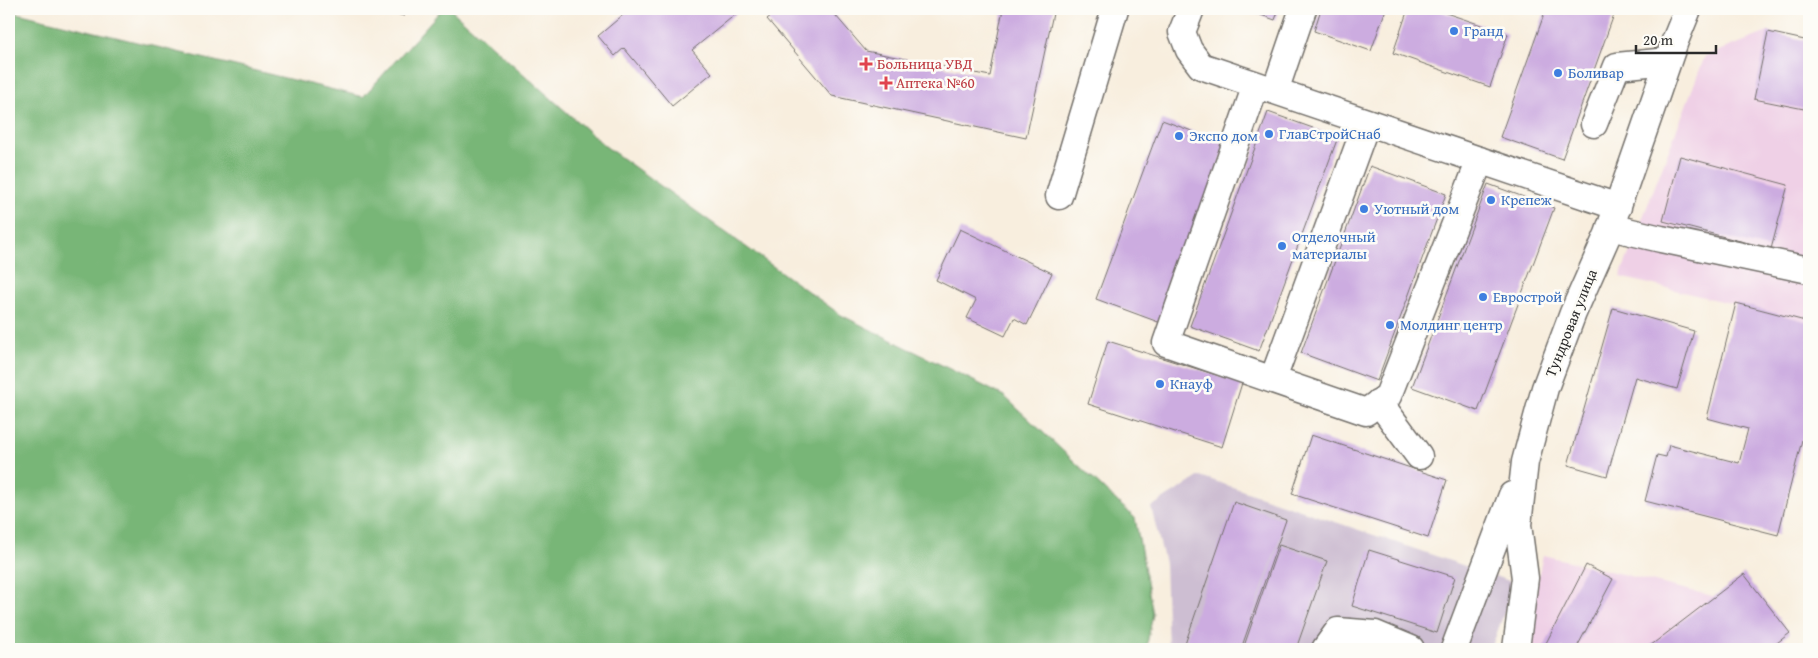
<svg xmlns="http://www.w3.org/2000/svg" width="1818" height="658" viewBox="0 0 1818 658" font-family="'Gentium Book Plus',serif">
	<rect width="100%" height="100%" fill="#fdfcf7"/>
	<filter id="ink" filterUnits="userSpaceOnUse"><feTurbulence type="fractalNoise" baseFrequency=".02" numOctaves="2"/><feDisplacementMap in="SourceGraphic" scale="10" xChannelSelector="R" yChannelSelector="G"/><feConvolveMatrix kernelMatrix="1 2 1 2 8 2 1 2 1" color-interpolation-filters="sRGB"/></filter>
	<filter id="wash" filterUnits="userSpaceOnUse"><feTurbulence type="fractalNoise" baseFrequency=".0096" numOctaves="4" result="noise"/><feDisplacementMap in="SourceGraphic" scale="20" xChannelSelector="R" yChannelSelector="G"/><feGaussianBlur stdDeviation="1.12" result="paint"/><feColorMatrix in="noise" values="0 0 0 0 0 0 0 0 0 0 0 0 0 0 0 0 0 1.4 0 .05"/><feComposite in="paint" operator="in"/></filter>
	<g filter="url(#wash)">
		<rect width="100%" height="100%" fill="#f8eede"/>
		<path fill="#efd0e6" d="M1768 32 1809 41V322L1620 277 1705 56Z
			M1543 555 1758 607 1794 649H1523Z"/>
		<path fill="#cdbed2" d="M1200 476 1515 583 1491 649H1168L1165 563 1151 507Z"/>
		<path fill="#78b677" stroke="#527051" d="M442 9H450L605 146 841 315 1004 396 1135 518 1153 614 1146 649H9V11L363 97Z"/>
		<g id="blocks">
			<path fill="#ccace0" d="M377 9H406L404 16Z
				M630 9H742L692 50 712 73 672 106 624 48 615 56 598 36Z
				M780 9H830L866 51 990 76 1003 9H1054L1026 138 832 96 767 19Z
				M1244 9H1279L1275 20Z
				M1321 9H1386L1371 51 1314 31Z
				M1408 9H1434L1508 34 1490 87 1393 53Z
				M1546 9H1616L1562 159 1500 137Z
				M1768 32 1809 41V110L1754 99Z
				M1268 112 1338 137 1259 351 1190 326Z
				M1162 120 1227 144 1161 323 1096 299Z
				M1680 156 1788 185 1771 249 1663 221Z
				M1370 166 1446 194 1377 381 1301 353Z
				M1488 184 1554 208 1478 411 1412 387Z
				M960 229 1052 273 1027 325 1014 318 1005 336 967 318 976 300 936 280Z
				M1736 303 1809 322V442L1802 440 1778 535 1645 501 1657 455 1666 457 1669 445 1739 463 1748 429 1707 418Z
				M1613 308 1694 331 1677 389 1635 377 1607 476 1568 465Z
				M1108 341 1242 383 1222 447 1088 404Z
				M1311 435 1447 480 1428 538 1292 494Z
				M1234 502 1286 520 1241 649H1190L1184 647Z
				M1279 545 1327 561 1296 649H1243Z
				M1369 550 1455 577 1437 633 1352 606Z
				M1586 565 1613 579 1576 649H1543Z
				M1744 574 1790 633 1769 649H1646Z"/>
		</g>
	</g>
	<g filter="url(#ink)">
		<use href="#blocks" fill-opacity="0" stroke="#736f6a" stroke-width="1"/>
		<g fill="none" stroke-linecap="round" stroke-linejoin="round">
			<defs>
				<path id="minor" d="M1191 9 1182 32 1189 50 1201 66 1618 207
					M1256 85 1166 343 1366 412 1388 396 1480 160
					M1275 91 1303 9
					M1594 124 1617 66 1668 61
					M1059 196 1115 9
					M1610 227 1661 239 1809 270
					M1273 379 1367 122
					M1379 402 1419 456
					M1325 649 1338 631 1375 634 1411 649
					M1454 649 1512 495
					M1516 649 1525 578 1518 525 1525 462 1545 388 1573 313 1608 234 1675 41 1688 9"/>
			</defs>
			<use href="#minor" stroke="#736f6a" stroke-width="29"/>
			<use href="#minor" stroke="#fff" stroke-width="26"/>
		</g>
	</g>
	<g fill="#3f7fe0" stroke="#fdfcf7" stroke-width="2">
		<circle cx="1454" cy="31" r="5"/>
		<circle cx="1558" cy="73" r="5"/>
		<circle cx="1269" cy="134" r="5"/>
		<circle cx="1179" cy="136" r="5"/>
		<circle cx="1491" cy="200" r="5"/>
		<circle cx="1364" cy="209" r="5"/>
		<circle cx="1282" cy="246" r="5"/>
		<circle cx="1483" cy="297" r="5"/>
		<circle cx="1390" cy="325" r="5"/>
		<circle cx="1160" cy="384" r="5"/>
	</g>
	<g fill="#e0444e" stroke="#fdfcf7" stroke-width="2">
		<path d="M863.5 56.5h5v5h5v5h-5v5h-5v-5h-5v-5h5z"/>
		<path d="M883.5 75.5h5v5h5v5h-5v5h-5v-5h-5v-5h5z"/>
	</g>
	<g text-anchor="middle" stroke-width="5" stroke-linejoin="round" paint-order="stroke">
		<g font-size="15" fill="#366cbe" stroke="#fdfcf7" text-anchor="start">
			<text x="1464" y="36">Гранд</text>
			<text x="1568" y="78">Боливар</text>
			<text x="1279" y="139">ГлавСтройСнаб</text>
			<text x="1189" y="141">Экспо дом</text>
			<text x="1501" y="205">Крепеж</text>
			<text x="1374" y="214">Уютный дом</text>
			<text x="1292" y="242">Отделочный<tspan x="1292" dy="17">материалы</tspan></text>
			<text x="1493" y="302">Еврострой</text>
			<text x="1400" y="330">Молдинг центр</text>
			<text x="1170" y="389">Кнауф</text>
		</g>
		<g font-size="15" fill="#be3a42" stroke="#fdfcf7" text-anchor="start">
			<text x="877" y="69">Больница УВД</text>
			<text x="896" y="88">Аптека №60</text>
		</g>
		<g font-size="15" fill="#2b2b2b" stroke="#fdfcf7">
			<text transform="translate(1571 323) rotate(-68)" y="5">Тундровая улица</text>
		</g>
	</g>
	<rect width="1818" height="658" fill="none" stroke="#fdfcf7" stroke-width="30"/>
	<path d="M1636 45v8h80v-8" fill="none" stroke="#2b2b2b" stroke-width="2.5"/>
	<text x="1643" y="45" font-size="15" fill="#2b2b2b" stroke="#fdfcf7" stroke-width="4" paint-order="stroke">20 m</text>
</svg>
